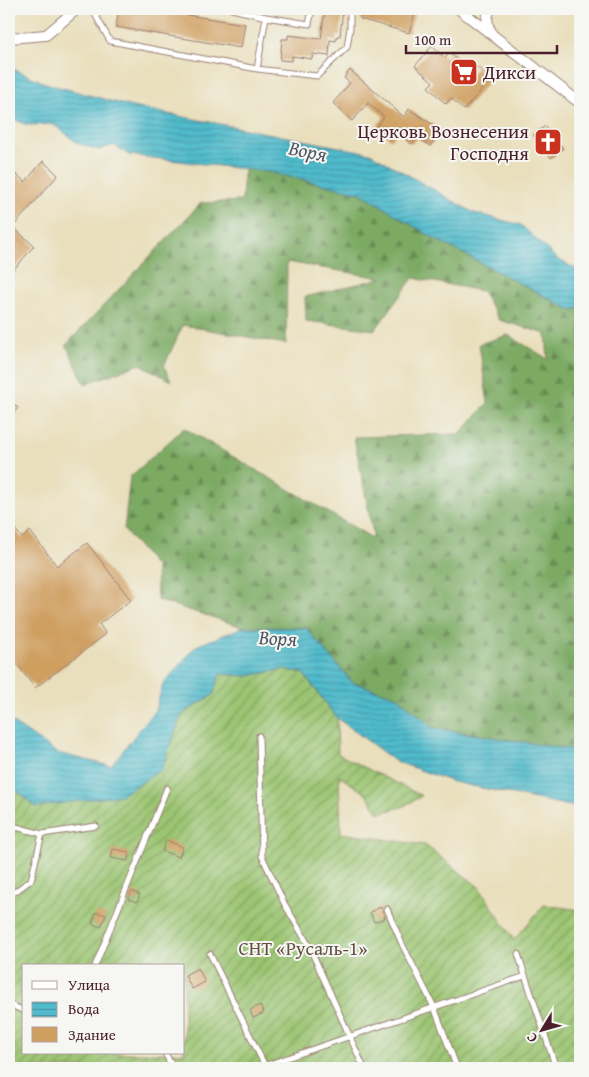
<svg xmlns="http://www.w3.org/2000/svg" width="589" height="1077" viewBox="0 0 589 1077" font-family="'Gentium Book Plus',serif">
	<defs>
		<pattern id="forest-firs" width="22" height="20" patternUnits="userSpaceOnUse" patternTransform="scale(1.25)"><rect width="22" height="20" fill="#7caa64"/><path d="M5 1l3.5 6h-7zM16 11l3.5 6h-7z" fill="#688a53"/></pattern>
		<pattern id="garden-furrows" width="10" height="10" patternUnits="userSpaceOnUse" patternTransform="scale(1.25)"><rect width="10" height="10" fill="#9bc572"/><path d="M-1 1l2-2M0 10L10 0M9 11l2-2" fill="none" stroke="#809f5e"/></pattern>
		<pattern id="water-rules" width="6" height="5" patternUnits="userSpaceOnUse" patternTransform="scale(1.25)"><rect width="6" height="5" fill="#50bbcc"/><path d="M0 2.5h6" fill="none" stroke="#4497a6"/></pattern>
	</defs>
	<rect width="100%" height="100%" fill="#f6f6f2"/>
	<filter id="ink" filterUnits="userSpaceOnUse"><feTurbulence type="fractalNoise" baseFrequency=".02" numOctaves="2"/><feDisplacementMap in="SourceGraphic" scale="10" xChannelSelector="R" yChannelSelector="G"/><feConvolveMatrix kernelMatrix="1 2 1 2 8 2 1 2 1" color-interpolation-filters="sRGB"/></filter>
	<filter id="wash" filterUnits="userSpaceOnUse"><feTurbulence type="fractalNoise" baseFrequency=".0096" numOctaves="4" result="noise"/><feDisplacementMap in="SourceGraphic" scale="20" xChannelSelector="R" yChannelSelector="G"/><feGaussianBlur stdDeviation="1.12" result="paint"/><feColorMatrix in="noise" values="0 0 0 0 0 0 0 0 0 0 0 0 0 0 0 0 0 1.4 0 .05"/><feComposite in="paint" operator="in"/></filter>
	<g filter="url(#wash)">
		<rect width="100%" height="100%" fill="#e9dfbc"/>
		<path fill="url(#forest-firs)" stroke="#636448" d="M244 168 269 172 361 193 433 238 571 310 580 308V751L433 728 398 697 352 682 306 628 243 627 157 600 156 567 124 530 130 477 184 428 374 539 354 437 460 434 488 403 479 344 508 335 548 359 546 334 499 320 482 291 413 278 375 330 306 321 305 297 382 278 287 262 286 344 183 325 164 366 171 381 140 364 85 384 66 345 201 203 242 201Z"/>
		<path fill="url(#garden-furrows)" stroke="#72724e" fill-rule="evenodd" d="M285 669 303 673 337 718 338 754 422 796 402 807 379 813 365 793 339 776 341 833 425 845 479 887 514 940 544 905 580 910V1068H9V784L36 807 161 770 182 714 213 695 220 674 248 676ZM24 966H184V1053H24Z"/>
		<path fill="url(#water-rules)" stroke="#4d6d7c" d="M9 67 45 83 132 107 370 153 474 213 521 225 557 259 580 271V308L571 310 433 238 361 193 269 172 129 155 114 145 99 150 79 144 53 124 27 125 9 117Z
			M243 627 306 628 352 682 398 697 433 728 580 751V808L453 782 395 761 337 718 303 673 285 669 248 676 220 674 213 695 182 714 161 770 121 795 36 807 9 784V720L57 753 111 766 155 710 163 684 196 646Z"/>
		<g id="blocks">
			<path fill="#cf9f60" d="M119 9H148L245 24 241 48 116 27Z
				M325 9H343L340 36H337L336 41 330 40 329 56 313 54 312 59 292 56V61L280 60 282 39H288V35L321 39Z
				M363 9H416L409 33 360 19Z
				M432 46 445 58 450 53 472 73 477 67 491 79 464 110 451 98 446 104 428 87 433 82 415 66Z
				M350 70 404 117 409 109 441 130 430 146 418 138 411 144 398 132 391 140 376 127 384 117 368 103 352 121 333 103 350 83 344 78Z
				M545 126 563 149 551 158 533 135Z
				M43 161 58 175 13 227 34 246 9 275V168L25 182Z
				M9 399 18 408 9 418Z
				M14 528 22 538 30 531 57 566 87 543 131 600 99 624 106 634 35 688 9 654V532Z
				M166 840 183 847 179 857 162 851Z
				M113 849 129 852 128 861 111 858Z
				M132 891 140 895 137 902 128 899Z
				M381 907 385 918 374 922 370 912Z
				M96 912 106 915 101 927 92 924Z
				M198 968 205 982 192 989 185 975Z
				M260 1005 264 1013 253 1018 250 1010Z"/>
		</g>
	</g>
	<g filter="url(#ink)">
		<use href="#blocks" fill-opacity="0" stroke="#9a7f74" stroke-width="1"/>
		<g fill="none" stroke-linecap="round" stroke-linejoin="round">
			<defs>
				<path id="lane" d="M92 9 110 41 257 69 266 17 232 9
					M266 17 309 24 312 9
					M257 69 317 76 347 47 350 28V9
					M259 736 262 856 284 903 309 946 364 1068
					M9 825 42 834 31 880 9 896
					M42 834 96 826
					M387 909 402 944 434 1007 457 1068
					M210 954 266 1068
					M518 954 556 1068
					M95 966 167 788
					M9 1004 24 1011
					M165 1053 173 1068
					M258 1068 525 976"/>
				<path id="street" d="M459 9 580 103
					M490 9C486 17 486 24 491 32
					M9 38 46 35 77 9"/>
			</defs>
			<use href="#lane" stroke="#9a7f74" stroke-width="7"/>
			<use href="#street" stroke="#9a7f74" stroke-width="12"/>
			<use href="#lane" stroke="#fff" stroke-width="5"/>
			<use href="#street" stroke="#fff" stroke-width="10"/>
		</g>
	</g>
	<defs>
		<symbol id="supermarket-square" viewBox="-11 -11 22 22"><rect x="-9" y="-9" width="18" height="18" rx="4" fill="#c8321e" stroke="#f6f6f2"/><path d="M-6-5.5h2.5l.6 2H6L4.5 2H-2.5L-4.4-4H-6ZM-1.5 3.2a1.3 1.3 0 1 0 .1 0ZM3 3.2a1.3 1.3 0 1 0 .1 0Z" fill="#fff"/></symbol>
		<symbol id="church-square" viewBox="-11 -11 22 22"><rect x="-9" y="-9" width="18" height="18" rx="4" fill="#c8321e" stroke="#f6f6f2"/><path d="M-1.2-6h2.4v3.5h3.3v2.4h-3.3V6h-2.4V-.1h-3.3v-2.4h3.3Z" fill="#fff"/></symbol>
	</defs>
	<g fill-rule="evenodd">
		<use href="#supermarket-square" x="448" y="56" width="32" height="32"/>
		<use href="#church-square" x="532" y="126" width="32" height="32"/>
	</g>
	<g text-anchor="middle" stroke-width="4" stroke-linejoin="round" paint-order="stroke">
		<g font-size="19" fill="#4a1f2b" stroke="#f6f6f2" text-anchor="start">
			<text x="483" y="79">Дикси</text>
			<text x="529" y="138" text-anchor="end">Церковь Вознесения<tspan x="529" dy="22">Господня</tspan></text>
		</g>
		<g font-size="19" fill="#625140" stroke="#f6f6f2">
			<text x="303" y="955">СНТ «Русаль-1»</text>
		</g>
		<g font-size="20" font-style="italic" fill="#4c5663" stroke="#f6f6f2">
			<text transform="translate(308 151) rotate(12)" y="7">Воря</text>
			<text transform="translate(278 638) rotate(3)" y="7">Воря</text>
		</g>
	</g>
	<rect width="589" height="1077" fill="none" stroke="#f6f6f2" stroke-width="30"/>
	<rect x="22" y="964" width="162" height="90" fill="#f6f6f2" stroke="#b1a0a2"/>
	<rect x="32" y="981" width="25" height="8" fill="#ffffff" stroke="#b1a0a2"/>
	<text x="68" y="990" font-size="15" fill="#4a1f2b">Улица</text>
	<rect x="32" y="1002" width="25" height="15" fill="url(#water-rules)" stroke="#b1a0a2"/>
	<text x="68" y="1014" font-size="15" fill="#4a1f2b">Вода</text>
	<rect x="32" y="1027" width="25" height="15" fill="#cf9f60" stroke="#b1a0a2"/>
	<text x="68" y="1040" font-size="15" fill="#4a1f2b">Здание</text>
	<g transform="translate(542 1030) rotate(233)" stroke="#f6f6f2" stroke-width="4" paint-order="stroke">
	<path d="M0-4L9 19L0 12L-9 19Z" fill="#4a1f2b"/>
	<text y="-8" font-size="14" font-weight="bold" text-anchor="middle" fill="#4a1f2b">С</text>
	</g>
	<path d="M406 45v8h151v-8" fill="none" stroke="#4a1f2b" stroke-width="2.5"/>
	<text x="414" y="45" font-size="15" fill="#4a1f2b" stroke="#f6f6f2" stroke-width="4" paint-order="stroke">100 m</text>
</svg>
